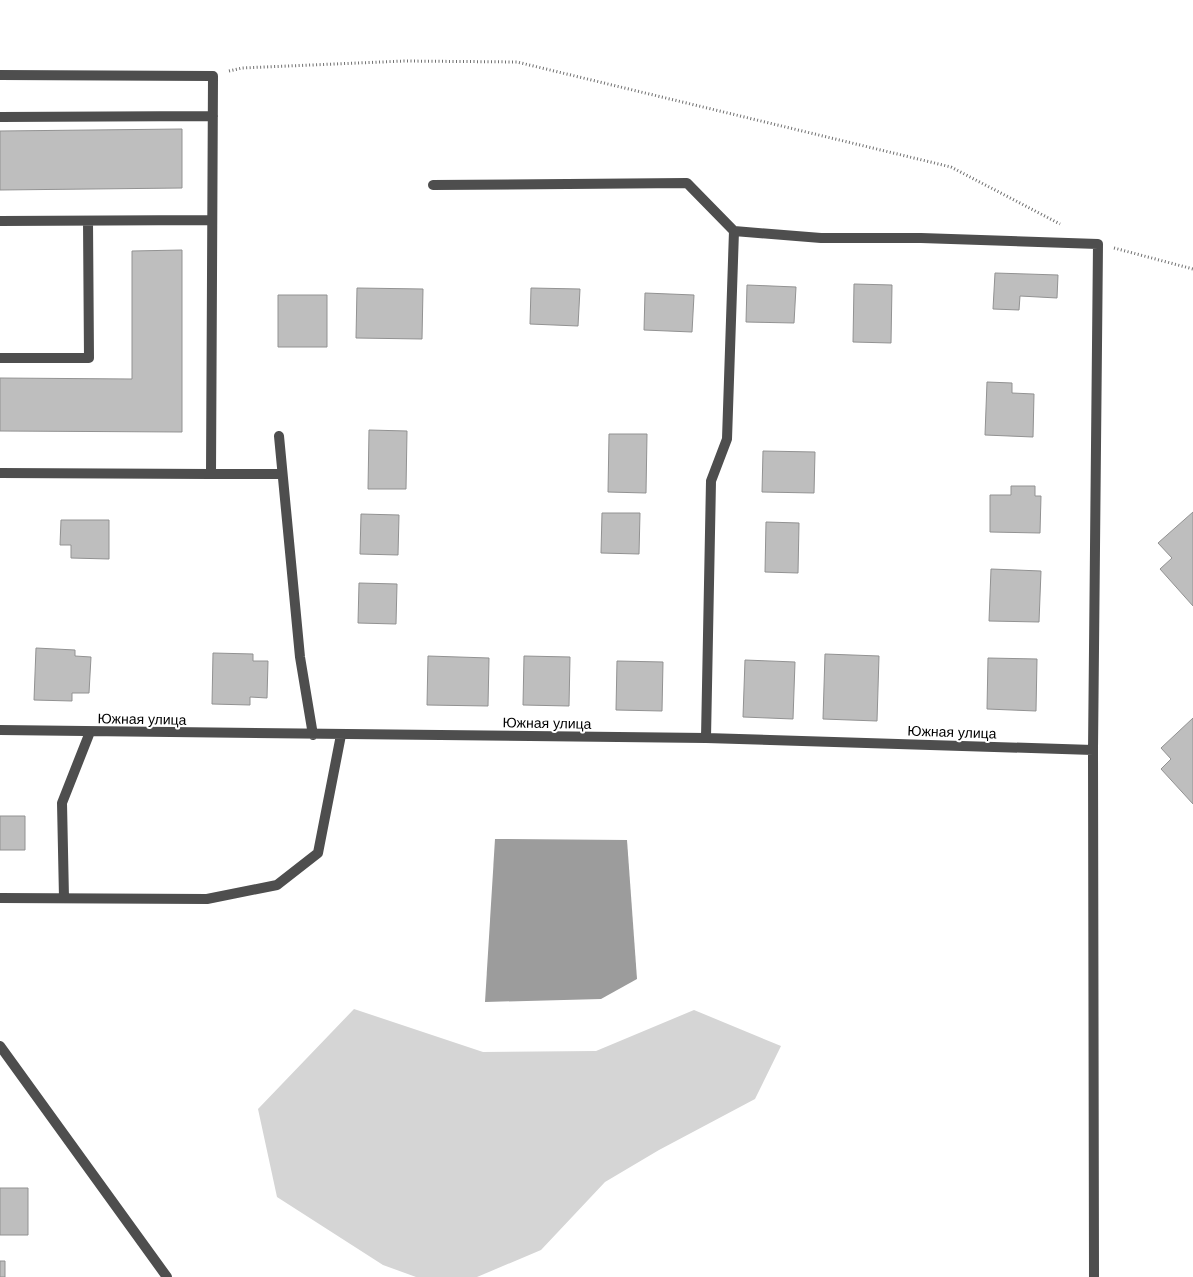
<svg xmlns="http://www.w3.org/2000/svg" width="1193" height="1277" viewBox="0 0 1193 1277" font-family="Helvetica,sans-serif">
	<rect width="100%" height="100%" fill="#fff"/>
	<path fill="#d5d5d5" d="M354 1009 483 1052 596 1051 694 1010 781 1046 755 1099 659 1150 605 1182 541 1250 477 1277H416L383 1265 277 1197 258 1109Z"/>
	<path fill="#9c9c9c" d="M495 839 627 840 637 979 601 999 485 1002Z"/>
	<path fill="#bebebe" stroke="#929292" d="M182 129V188L0 190V131Z
		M182 250V432L0 431V378L132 379V251Z
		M995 273 1058 275 1057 298 1020 296 1019 310 993 309Z
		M854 284 892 285 891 343 853 342Z
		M747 285 796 287 794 323 746 322Z
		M357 288 423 289 422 339 356 338Z
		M531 288 580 289 578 326 530 324Z
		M645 293 694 295 692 332 644 330Z
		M278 295H327V347H278Z
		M987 382 1012 383V393L1034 394 1033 437 985 435Z
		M369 430 407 431 406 489H368Z
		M609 434H647L646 493 608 492Z
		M763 451 815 452 814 493 762 492Z
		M1011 486H1035V496H1041L1040 533 990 532V495H1011Z
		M1193 512V606L1160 569 1172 558 1158 543Z
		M602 513H640L639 554 601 553Z
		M361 514 399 515 398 555 360 554Z
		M61 520H109V559L71 558V545H60Z
		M766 522 799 523 798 573 765 572Z
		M991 569 1041 571 1039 622 989 621Z
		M359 583 397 584 396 624 358 623Z
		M36 648 75 650V656L91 657 89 693H72V701L34 700Z
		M213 653 253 654V661H268L267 698 250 697V705L212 704Z
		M825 654 879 656 877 721 823 719Z
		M428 656 489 658 488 706 427 705Z
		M524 656 570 657 569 706 523 705Z
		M988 658 1037 659 1036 711 987 709Z
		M745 660 795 662 793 719 743 717Z
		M617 661 663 662 662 711 616 710Z
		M1193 718V804L1161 769 1171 759 1161 748Z
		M0 816H25V850H0Z
		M0 1188H28V1235H0Z
		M0 1261H5V1277H0Z"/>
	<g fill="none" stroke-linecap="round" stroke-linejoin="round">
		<path stroke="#707070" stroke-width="3" stroke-dasharray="1 2.5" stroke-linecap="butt" d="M229 71 242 68 404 61 517 62 951 167 1060 224
			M1114 248 1193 269"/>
		<path stroke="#4e4e4e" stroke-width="10" d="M0 75 213 76 211 474 0 473
			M0 117 213 116
			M433 185 687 183 734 231 821 238H921L1098 244 1093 750 1094 1277
			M0 221 212 220
			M0 358H89L88 221
			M279 436 300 657 313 735
			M211 474H282
			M0 730 706 738 1093 750
			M706 738 711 481 727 439 734 231
			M0 898 207 899 277 885 318 853 341 735
			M64 898 62 803 90 732
			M0 1046 167 1277"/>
	</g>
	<g text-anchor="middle" stroke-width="4" stroke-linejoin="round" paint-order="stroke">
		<g font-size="14" fill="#000" stroke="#fff">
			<text transform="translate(142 719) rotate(1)" y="5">Южная улица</text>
			<text transform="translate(547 723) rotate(1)" y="5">Южная улица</text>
			<text transform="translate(952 732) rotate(2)" y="5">Южная улица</text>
		</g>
	</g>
</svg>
